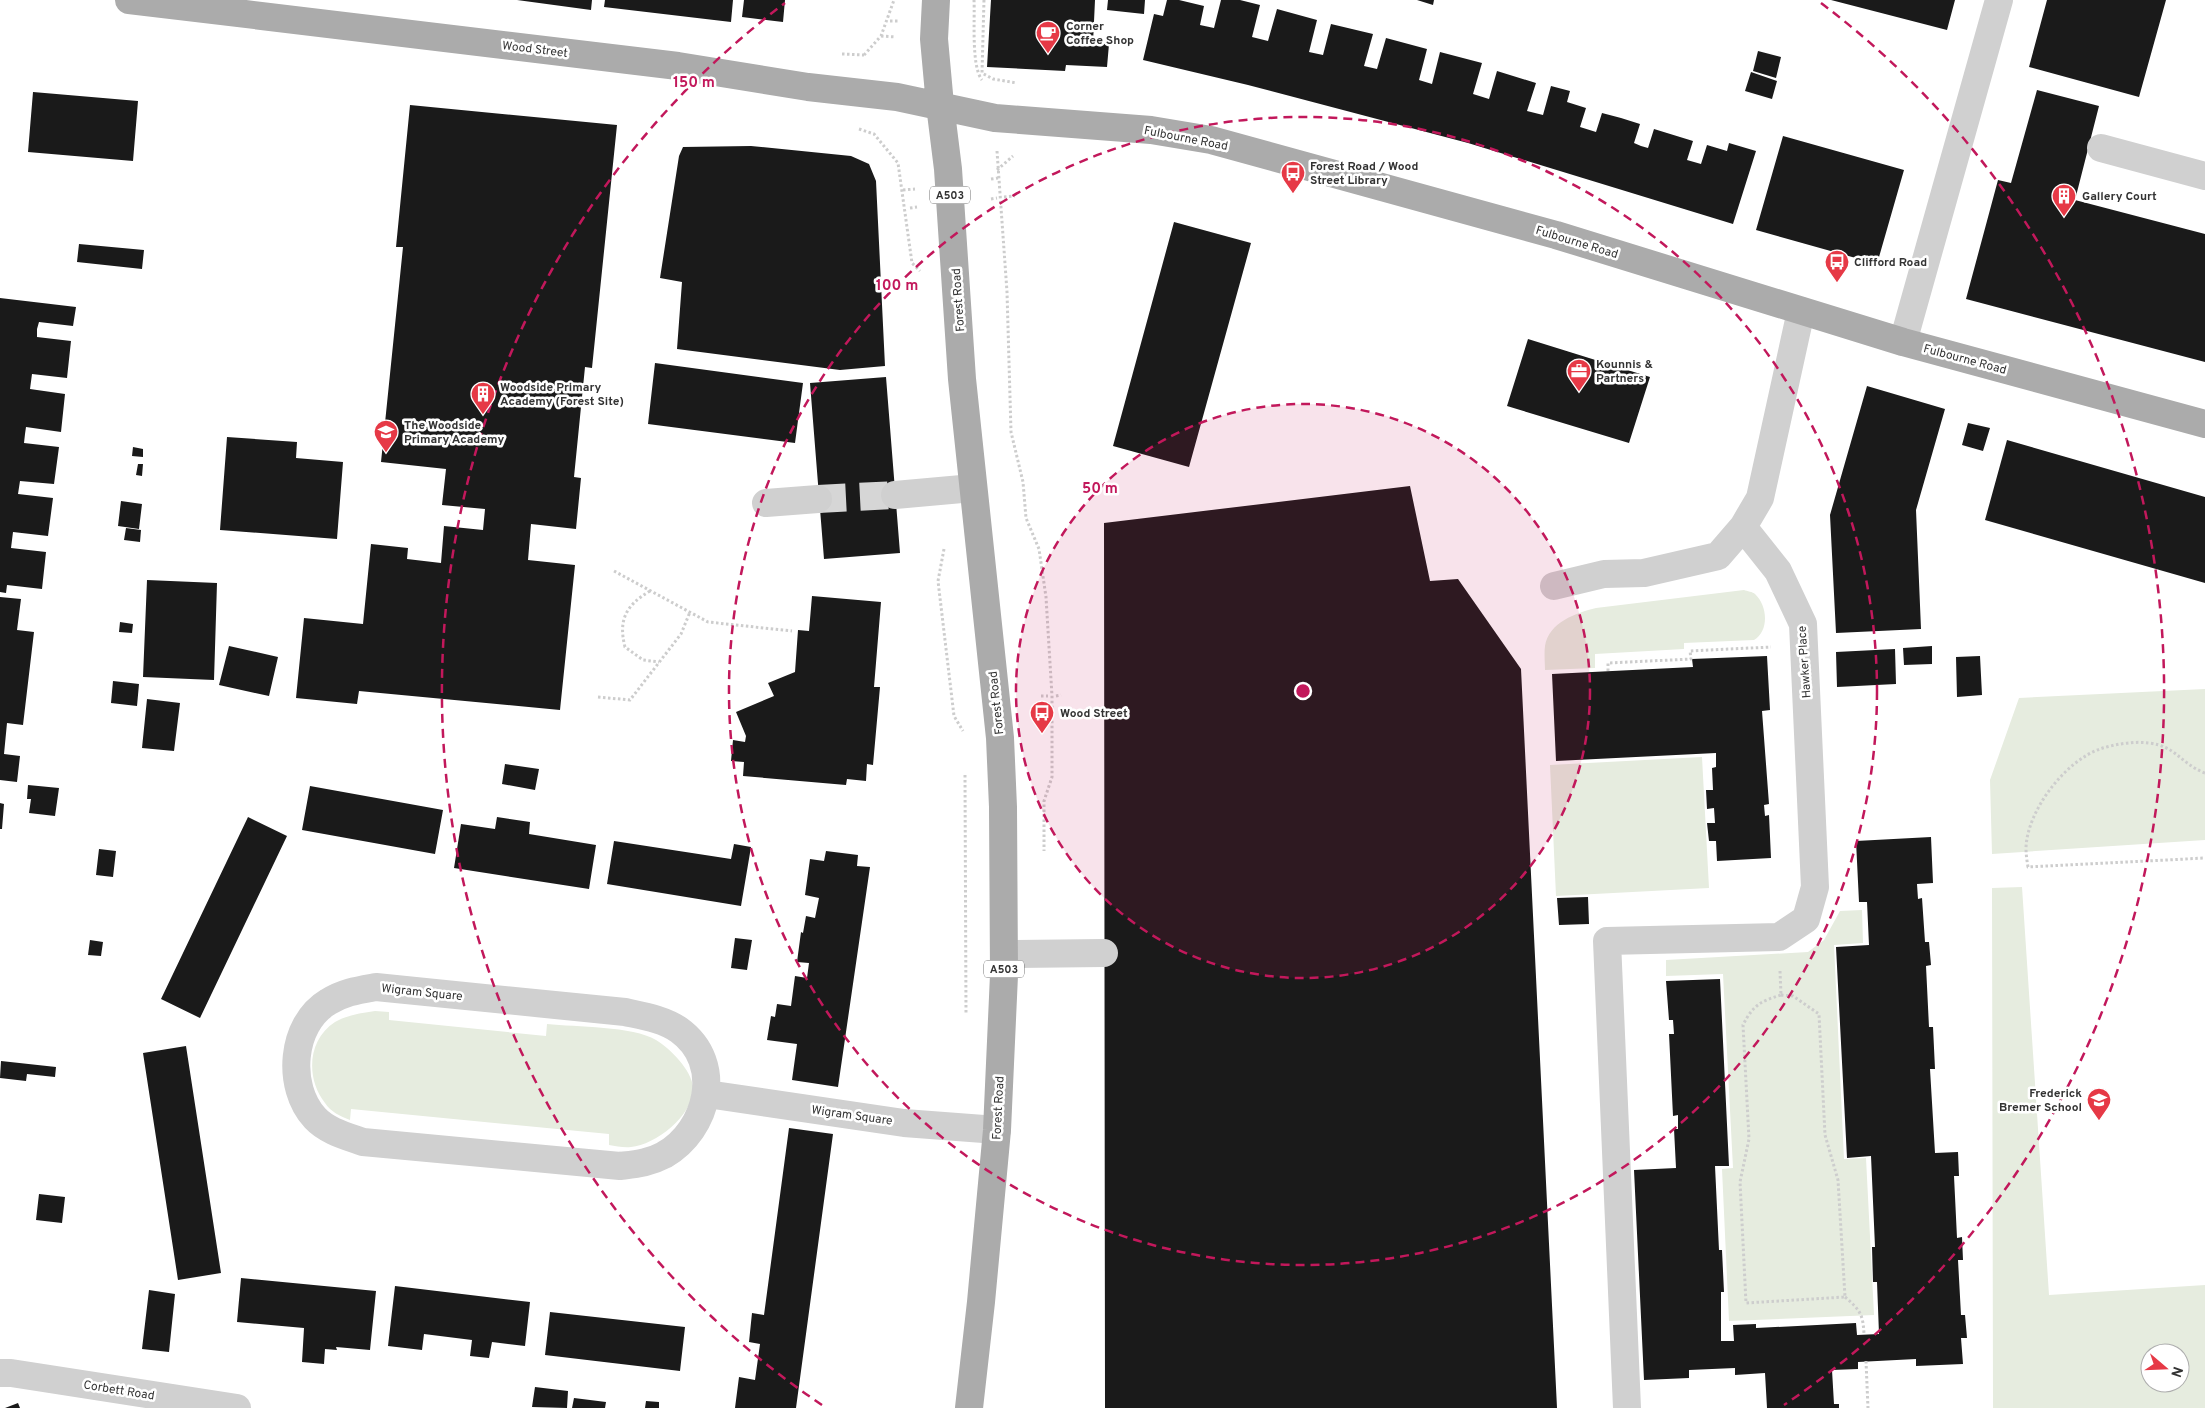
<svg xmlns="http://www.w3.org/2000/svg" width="2205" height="1408" viewBox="0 0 2205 1408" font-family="Overpass,sans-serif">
	<rect width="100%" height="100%" fill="#fff"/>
	<path fill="#e6ecdf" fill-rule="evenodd" d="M1744 590C1747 591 1753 592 1755 594 1768 606 1769 631 1754 640L1684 643V649L1595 654V668L1545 670C1545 663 1544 654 1545 646 1549 622 1576 613 1596 608Z
		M2205 689V840L1992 854 1990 780 2019 698Z
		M1702 757 1709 888 1556 896 1550 765Z
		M2022 887 2049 1295 2205 1285V1408H1993L1992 888ZM2150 1353H2180V1383H2150Z
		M1862 910 1863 943 1834 945 1844 1159 1866 1158 1874 1315 1729 1321 1722 1169 1733 1168 1723 974 1666 976V960L1808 952 1824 940 1840 911Z
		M375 1011 389 1012V1020L546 1036 547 1024C576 1027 633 1026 656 1040 670 1048 692 1071 693 1087 695 1114 656 1145 631 1147 624 1148 616 1146 609 1145V1134L351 1109 350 1120C340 1116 331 1112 325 1103 306 1079 307 1040 335 1022 347 1015 362 1013 375 1011Z"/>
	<path fill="#1a1a1a" d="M517 0H592L591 10Z
		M605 0H733L731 22 604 7Z
		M744 0H785L783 22 742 17Z
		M991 0H1095L1093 43 1109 44 1107 67 1066 65 1065 71 987 67Z
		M1108 0H1145L1144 14 1107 10Z
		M1167 0H1179L1204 6 1200 25 1214 28 1221 0H1240L1260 5 1252 37 1268 41 1277 9 1317 20 1309 52 1323 55 1331 24 1373 34 1364 66 1377 69 1386 38 1427 49 1419 80 1432 84 1440 52 1482 63 1473 94 1489 99 1497 71 1536 83 1527 111 1543 115 1551 86 1570 91 1567 102 1586 108 1580 127 1596 132 1602 113 1621 118 1640 124 1634 143 1641 146 1648 148 1654 129 1693 141 1687 160 1701 164 1707 145 1727 151 1729 143 1756 151 1733 224 1468 143 1248 85 1143 60 1154 14 1163 16Z
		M1417 0H1434L1433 5Z
		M1831 0H1955L1947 30Z
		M2047 0H2166L2139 97 2029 67Z
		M1758 51 1781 57 1776 78 1753 71Z
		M1751 72 1777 81 1772 99 1745 91Z
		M2037 90 2099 106 2075 200 2205 234V362L1966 299 1998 180 2011 183Z
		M33 92 138 101 133 161 28 152Z
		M410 105 617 125 592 368 585 367 574 477 581 478 576 529 531 524 528 560 575 565 560 710 359 691 357 704 296 698 304 618 363 624 371 544 408 548 407 559 441 563 444 526 483 530 485 509 442 505 446 469 381 462 403 247H396Z
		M1783 136 1904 170 1877 264 1756 230Z
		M751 146 851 156 869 164 876 181 885 366 840 370 677 349 682 282 660 278 679 156 683 147Z
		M1174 222 1251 243 1189 467 1113 446Z
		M79 244 144 250 142 269 77 262Z
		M0 298 76 307 73 326 39 322 37 329V337L71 341 67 378 32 374 30 389 65 394 61 432 26 427 25 434 24 443 59 447 54 484 20 481 18 494 53 498 48 536 13 532 11 548 46 552 42 589 7 585 6 593 0 592Z
		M1528 339 1650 377 1629 443 1507 406Z
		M655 363 803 383 795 443 648 424Z
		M886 377 900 553 824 559 810 383Z
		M1867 386 1945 409 1916 510 1921 629 1836 633 1830 515Z
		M1968 423 1990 428 1983 451 1962 445Z
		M227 437 297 442 296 458 343 462 337 539 220 530Z
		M2007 440 2205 497V583L1985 520Z
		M133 447 143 449V457L132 456Z
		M138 464H143L142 476 136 475Z
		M1410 486 1430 581 1458 579 1521 669 1557 1408H1105L1104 523Z
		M121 501 142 504 139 529 118 526Z
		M126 528 141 530 140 542 124 540Z
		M147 580 217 583 214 680 143 677Z
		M812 596 881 602 874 687H880L873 765 867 764 866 781 847 779 846 785 743 776 744 762 731 761 733 740 745 742 746 736 736 712 774 696 768 683 795 672 798 630 809 631Z
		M0 597 21 599 17 630 34 632 23 725 7 723 4 754 20 756 17 782 0 780Z
		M120 622 133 624 132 633 119 632Z
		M229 646 278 657 269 696 219 685Z
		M1932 646V664L1904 665 1903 648Z
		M1895 649 1896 684 1837 687 1836 652Z
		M1767 656 1770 710 1762 711 1769 804 1764 805 1765 816 1769 815 1771 858 1717 861 1716 841H1709L1707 823H1715L1714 808 1707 809 1706 790H1713L1712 768 1716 767V753L1556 761 1552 674 1693 667 1692 659Z
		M1980 656 1982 695 1957 697 1956 657Z
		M113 681 139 684 137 706 111 703Z
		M147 699 180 703 174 751 142 748Z
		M505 764 539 769 535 790 502 784Z
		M28 785 59 788 55 816 29 813 31 799H27Z
		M310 786 443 810 435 854 302 830Z
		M0 803 4 804 2 829H0Z
		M248 817 287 836 200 1018 161 999Z
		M497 817 530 822 529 834 596 845 589 889 454 868 461 824 495 829Z
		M1931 837 1933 883 1917 884 1918 899 1922 898 1925 942H1929L1931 965 1926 966 1929 1027H1933L1935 1069H1930L1935 1153 1958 1152 1959 1176H1954L1957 1238 1962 1237 1963 1260H1958L1961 1315H1965L1967 1338H1961L1963 1364 1916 1366V1359L1858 1362V1369L1832 1370 1834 1404H1839V1408H1767L1765 1373 1735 1375V1368L1689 1370V1378L1644 1380 1634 1170 1676 1168 1674 1129H1678V1115L1673 1116 1669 1034H1674L1673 1020H1669L1666 981 1720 979 1729 1166H1715L1719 1250H1722L1724 1292H1721V1341H1734L1733 1325 1756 1324V1328L1856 1323 1857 1335 1879 1334 1877 1282H1873L1872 1247H1875L1871 1156 1847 1158 1836 947 1869 945 1867 902H1859L1856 841Z
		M614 841 731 859 734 844 751 847 741 906 607 884Z
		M99 849 116 851 113 877 96 875Z
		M826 851 858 855 857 866 870 867 838 1087 792 1080 797 1044 767 1040 771 1016 775 1017 777 1004 791 1006 795 976 807 978 809 963 797 962 801 932 803 933 806 916 815 918 819 898 805 895 810 859 824 861Z
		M1588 897 1589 924 1559 925 1557 898Z
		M735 938 752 940 747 970 731 968Z
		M90 940 103 942 101 956 88 955Z
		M186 1046 221 1273 178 1280 143 1053Z
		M1 1061 56 1067 55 1077 27 1074 26 1081 0 1078Z
		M789 1128 833 1134 796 1408H735L739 1377 755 1380 760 1344 749 1342 752 1313 764 1315Z
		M39 1194 65 1197 62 1223 36 1220Z
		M241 1278 376 1291 370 1350 336 1347 337 1350 325 1349 324 1364 302 1362 304 1328 237 1322Z
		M395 1286 530 1302 525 1346 492 1342 489 1358 470 1356 472 1340 424 1334 422 1350 388 1346Z
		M149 1290 175 1294 169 1352 142 1349Z
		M550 1312 685 1327 680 1371 545 1355Z
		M535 1387 568 1391 567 1408 532 1407Z
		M574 1398 606 1402 605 1408H572Z
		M646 1401 659 1402V1408H645Z
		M18 1403 20 1408H5Z"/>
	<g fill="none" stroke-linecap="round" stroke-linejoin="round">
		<path stroke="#d6d6d6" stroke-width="28" stroke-dasharray="28 14" stroke-linecap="butt" d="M818 499 895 495"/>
		<path stroke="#cdcdcd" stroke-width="3" stroke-dasharray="2.5 2.5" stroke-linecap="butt" d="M974 0C975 19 971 66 982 80
			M984 0 982 73 993 79 1017 83
			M890 21H898
			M881 36 896 37
			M842 54 864 55
			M864 55 881 36 894 0
			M859 129 874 134 898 163 912 263 920 271
			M997 151 1007 292 1011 432 1023 482 1026 518 1039 549 1046 597 1052 696V777L1044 801V851
			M997 170 1013 156
			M991 179 998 178
			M903 190 915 189
			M1004 197 1015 196
			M991 199 997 198
			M910 208 917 207
			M944 549 938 581 954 716 963 731
			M614 571 708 622 792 631
			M650 591C626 605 618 620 625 647L643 660 659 662
			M1608 671V663L1691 659 1690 651 1771 647
			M1041 696H1048
			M1056 696 1061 695
			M598 697 630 700 681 634 690 612
			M2205 773C2181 764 2176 746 2149 743 2134 741 2115 744 2100 749 2065 761 2027 811 2026 848 2026 855 2027 861 2028 867L2205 858
			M965 775 966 1013
			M1780 971 1781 995
			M1781 995 1793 996 1819 1014 1825 1135 1838 1180 1845 1297 1746 1303 1740 1182 1749 1139 1743 1025C1753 1005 1761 1001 1781 995Z
			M1845 1297C1860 1310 1863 1314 1864 1334
			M1866 1361 1868 1408"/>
		<path stroke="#d0d0d0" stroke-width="28" d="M2101 148 2205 176
			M1903 342 1999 0
			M895 495 973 488
			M766 503 818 499
			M1554 586 1604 574 1644 573 1718 556 1743 527
			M1004 954 1104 953
			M376 987 625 1012C643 1016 663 1019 679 1030 725 1063 708 1130 664 1155 649 1163 636 1164 620 1166L363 1142C346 1136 327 1131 315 1118 286 1087 291 1024 328 1002 344 992 359 990 376 987Z
			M707 1094 904 1123 997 1130
			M0 1373H11L237 1408
			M1627 1408 1607 941 1779 937 1806 919 1815 887 1803 624 1778 571 1743 527 1760 498 1801 311"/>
		<path stroke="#ababab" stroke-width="28" d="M129 0 678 66 808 87 897 97 995 118 1151 130 1211 140 1556 235 1903 342 2205 424
			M936 0 934 39 940 105 948 169 962 379 1000 738 1003 807 1004 975 997 1130 981 1302 969 1408"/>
	</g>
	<circle cx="1303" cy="691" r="287" fill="#c2185b" fill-opacity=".12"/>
	<g fill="none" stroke="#c2185b" stroke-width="2.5" stroke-dasharray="9 6">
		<circle cx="1303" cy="691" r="287"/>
		<circle cx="1303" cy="691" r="574"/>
		<path d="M822 1405A861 861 0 0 1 785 3M1821 3A861 861 0 0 1 1784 1405"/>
	</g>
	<defs>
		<symbol id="cafe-pin" viewBox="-11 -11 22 30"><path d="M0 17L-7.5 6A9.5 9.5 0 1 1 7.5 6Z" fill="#e63946" stroke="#fff"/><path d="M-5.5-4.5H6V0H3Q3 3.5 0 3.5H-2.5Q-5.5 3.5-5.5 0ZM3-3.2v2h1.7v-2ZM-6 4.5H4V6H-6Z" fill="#fff"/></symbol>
		<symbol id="bus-pin" viewBox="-11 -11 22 30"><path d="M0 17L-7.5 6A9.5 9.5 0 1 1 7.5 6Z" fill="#e63946" stroke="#fff"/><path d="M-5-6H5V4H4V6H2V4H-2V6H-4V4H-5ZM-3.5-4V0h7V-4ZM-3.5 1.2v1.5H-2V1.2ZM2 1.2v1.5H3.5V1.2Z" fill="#fff"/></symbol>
		<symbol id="building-pin" viewBox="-11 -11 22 30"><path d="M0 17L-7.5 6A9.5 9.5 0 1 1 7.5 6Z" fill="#e63946" stroke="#fff"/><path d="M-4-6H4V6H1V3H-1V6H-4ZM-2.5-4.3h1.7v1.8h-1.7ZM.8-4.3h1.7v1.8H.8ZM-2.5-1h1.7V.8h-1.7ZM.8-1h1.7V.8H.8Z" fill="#fff"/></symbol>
		<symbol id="office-pin" viewBox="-11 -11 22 30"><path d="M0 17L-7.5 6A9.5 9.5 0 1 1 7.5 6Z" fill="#e63946" stroke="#fff"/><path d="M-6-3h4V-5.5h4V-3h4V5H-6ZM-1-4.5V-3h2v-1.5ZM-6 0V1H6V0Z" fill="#fff"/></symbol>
		<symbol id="school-pin" viewBox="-11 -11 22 30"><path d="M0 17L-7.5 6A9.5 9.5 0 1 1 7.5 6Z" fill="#e63946" stroke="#fff"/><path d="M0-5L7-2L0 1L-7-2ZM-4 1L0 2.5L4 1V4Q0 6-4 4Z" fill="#fff"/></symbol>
	</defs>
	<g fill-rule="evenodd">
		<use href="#cafe-pin" x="1034" y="19" width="28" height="38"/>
		<use href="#bus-pin" x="1279" y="159" width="28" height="38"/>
		<use href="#building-pin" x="2050" y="182" width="28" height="38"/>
		<use href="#bus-pin" x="1823" y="248" width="28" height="38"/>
		<use href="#office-pin" x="1565" y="357" width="28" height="38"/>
		<use href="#building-pin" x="469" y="380" width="28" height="38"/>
		<use href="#school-pin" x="372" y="418" width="28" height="38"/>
		<use href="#bus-pin" x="1028" y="699" width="28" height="38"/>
		<use href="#school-pin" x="2085" y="1086" width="28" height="38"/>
	</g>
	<g text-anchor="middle" stroke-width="5" stroke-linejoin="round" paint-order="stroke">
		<g fill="#fff" stroke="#707070" stroke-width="1">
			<rect x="930" y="186.5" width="40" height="17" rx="4"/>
			<rect x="984" y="960.5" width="40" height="17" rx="4"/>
		</g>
		<g font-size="11" font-weight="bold" fill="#333">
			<text x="950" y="199">A503</text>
			<text x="1004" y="973">A503</text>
		</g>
		<g font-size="12" font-weight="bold" fill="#333" stroke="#fff" text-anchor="start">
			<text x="1066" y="30">Corner<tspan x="1066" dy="14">Coffee Shop</tspan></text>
			<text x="1310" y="170">Forest Road / Wood<tspan x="1310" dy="14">Street Library</tspan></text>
			<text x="2082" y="200">Gallery Court</text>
			<text x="1854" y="266">Clifford Road</text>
			<text x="1596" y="368">Kounnis &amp;<tspan x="1596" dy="14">Partners</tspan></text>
			<text x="500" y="391">Woodside Primary<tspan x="500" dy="14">Academy (Forest Site)</tspan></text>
			<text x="404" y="429">The Woodside<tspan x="404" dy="14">Primary Academy</tspan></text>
			<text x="1060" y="717">Wood Street</text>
			<text x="2082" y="1097" text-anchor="end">Frederick<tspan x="2082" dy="14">Bremer School</tspan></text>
		</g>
		<g font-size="12" fill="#333" stroke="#fff">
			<text transform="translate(535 49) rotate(7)" y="4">Wood Street</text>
			<text transform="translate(1186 138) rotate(11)" y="4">Fulbourne Road</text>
			<text transform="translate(1577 242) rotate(17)" y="4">Fulbourne Road</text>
			<text transform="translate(958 300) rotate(-94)" y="4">Forest Road</text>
			<text transform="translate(1965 359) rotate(15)" y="4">Fulbourne Road</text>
			<text transform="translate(1804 662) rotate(-94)" y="4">Hawker Place</text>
			<text transform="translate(996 703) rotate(-96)" y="4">Forest Road</text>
			<text transform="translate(422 992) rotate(6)" y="4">Wigram Square</text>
			<text transform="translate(998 1108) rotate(-87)" y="4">Forest Road</text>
			<text transform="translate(852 1115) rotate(8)" y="4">Wigram Square</text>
			<text transform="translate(119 1390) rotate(9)" y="4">Corbett Road</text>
		</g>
	</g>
	<circle cx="1303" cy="691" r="8" fill="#c2185b" stroke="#fff" stroke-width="2.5"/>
	<g font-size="15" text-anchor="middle" font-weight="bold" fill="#c2185b" stroke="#fff" stroke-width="5" stroke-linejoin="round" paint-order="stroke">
		<text x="694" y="87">150 m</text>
		<text x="897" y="290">100 m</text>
		<text x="1100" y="493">50 m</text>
	</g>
	<g transform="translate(2165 1368) rotate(109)"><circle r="24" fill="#ffffff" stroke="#adadad"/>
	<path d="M0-4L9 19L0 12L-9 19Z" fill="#e63946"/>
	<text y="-8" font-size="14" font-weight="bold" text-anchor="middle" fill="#333333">N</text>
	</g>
</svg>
